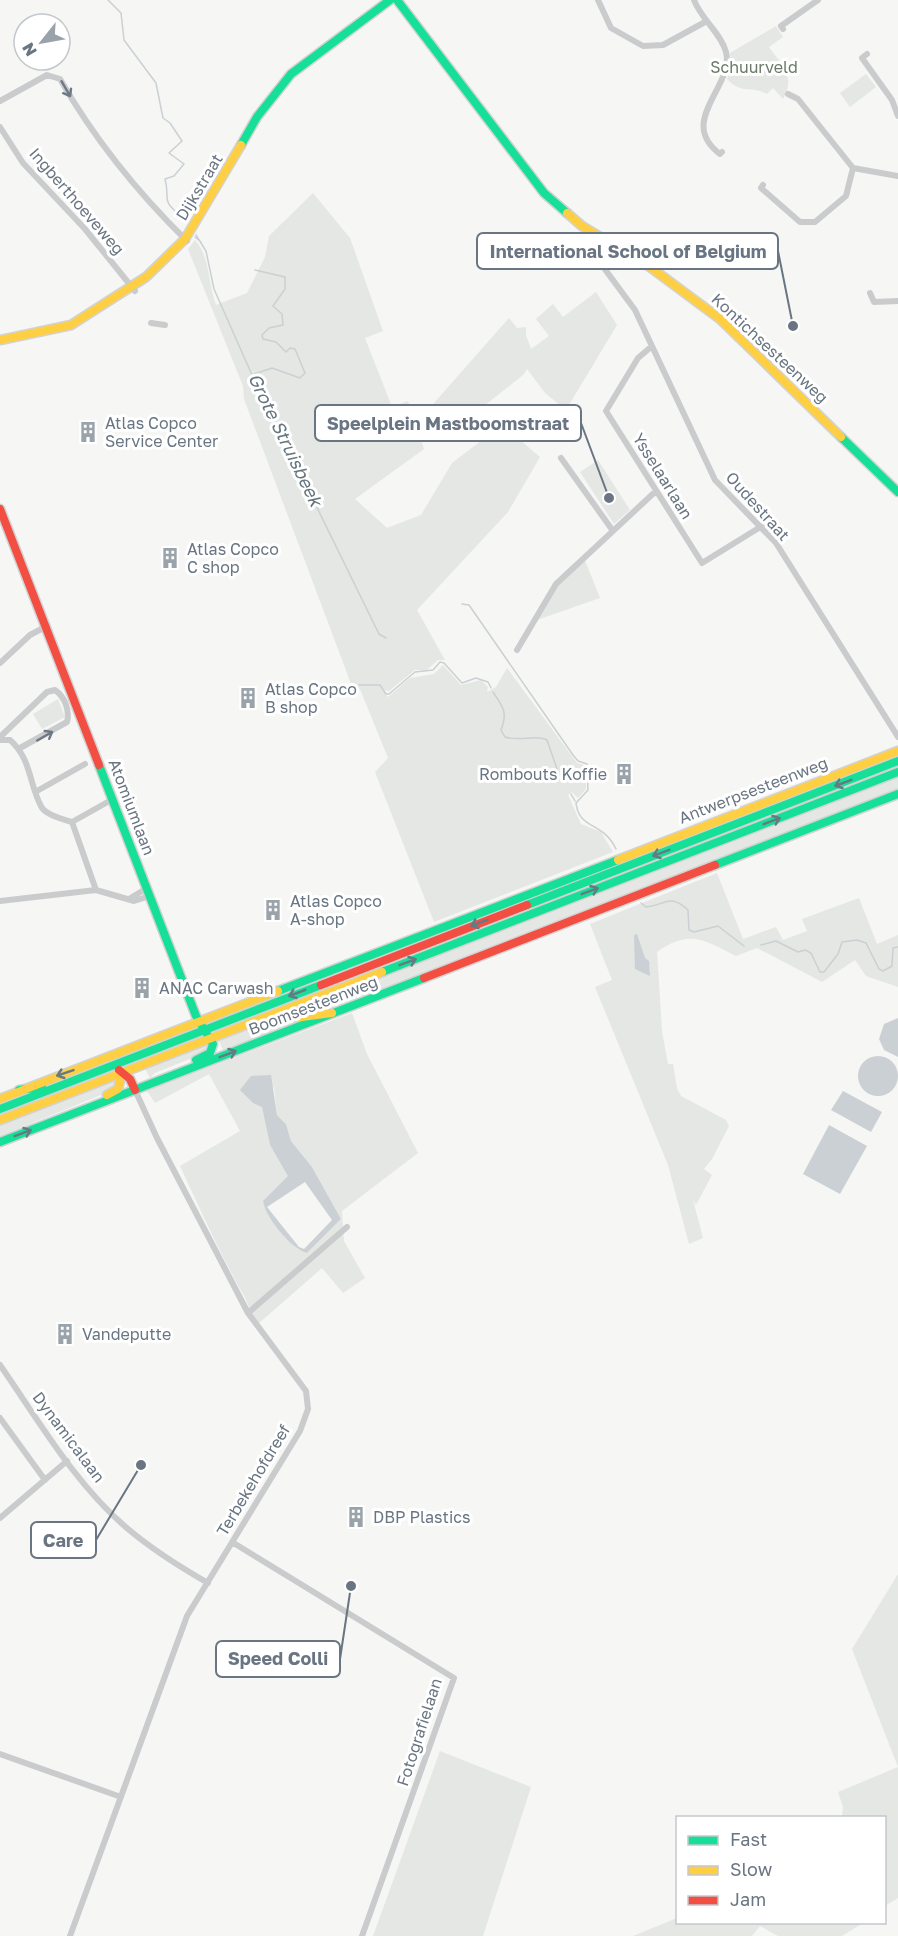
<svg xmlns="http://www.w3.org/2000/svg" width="898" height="1936" viewBox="0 0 898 1936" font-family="'Golos Text',sans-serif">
	<rect width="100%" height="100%" fill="#f6f6f5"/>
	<path fill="#e4e7e3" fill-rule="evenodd" d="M776 26 783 37 769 47C782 65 796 77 783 99L773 88 767 94C751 85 742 95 727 79L731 67 730 53Z
		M866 74 876 87 850 107 840 93Z
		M313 193 350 238 383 331 365 338 392 407 408 401 424 449 355 499 387 528 421 515 452 463 502 425 540 457 508 512 417 610 445 660H438L427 670H415L389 691 383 690 388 697 410 678 434 674 443 665 461 685 481 680 488 687 487 692 496 687 507 668 577 763 586 766V789L578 798 572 792 568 795 581 824 601 832 613 852 434 922 375 772 388 758 360 689H353L244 399 243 386 188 249 195 240C210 256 208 284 216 305L247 293 265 257 269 236Z
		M596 292 617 325 566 410 545 393 527 369 523 375 454 430 434 403 509 318 517 328 526 327V335L531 349 549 336 536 319 553 304 563 317Z
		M598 460 630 510 614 524 580 472Z
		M584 558 600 598 534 621 556 584Z
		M58 699 65 717 42 729 33 714Z
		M898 778V789L321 1012 281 1014 890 779Z
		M717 873 743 939 776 927 783 940 807 931 802 919 859 898 877 944 898 935V987L866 976 855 960 822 982 757 948 736 956C704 940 690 929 657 952L662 1031 668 1064H673L677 1088 681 1096 726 1120 729 1126 712 1159 704 1169 712 1175 696 1205 693 1200 703 1238 689 1244 668 1165 595 987 612 980 590 924Z
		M352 1013 367 1054 418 1153 342 1211 344 1241 365 1278 343 1293 322 1268 258 1324C247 1311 251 1308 244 1296 220 1254 200 1209 180 1166L240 1131 209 1074 155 1103 147 1091ZM274 1086 277 1115 286 1124 291 1141 312 1167 341 1219 307 1253C291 1249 265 1217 263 1201L289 1176 270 1145 262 1106Z
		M308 1018 223 1050 218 1039 274 1021Z
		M209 1042 208 1048 202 1054 155 1073 150 1078 144 1067Z
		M116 1079V1084L111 1091 0 1136V1123Z
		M898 1574V1767L852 1649Z
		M440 1751 531 1787 483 1936H373Z
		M898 1767V1898L885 1906 884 1818 842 1817 843 1807 838 1792Z
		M677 1918 678 1922 863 1923 842 1936H778L760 1926 752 1936H633Z"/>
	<path fill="#cad0d3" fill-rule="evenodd" d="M637 934 645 958 649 961 650 976 635 969 634 935Z
		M898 1018V1057L884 1050 879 1039 884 1024Z
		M858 1076a20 20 0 1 1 40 0a20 20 0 1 1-40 0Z
		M271 1075 277 1115 286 1124 291 1141 312 1167 341 1219 307 1253C291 1249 265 1217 263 1201L288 1176 270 1145 262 1107 253 1103 240 1090 251 1076ZM305 1182 332 1220 304 1249 299 1247 267 1207Z
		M843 1091 882 1112 871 1132 831 1110Z
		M829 1125 867 1146 840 1194 803 1174Z"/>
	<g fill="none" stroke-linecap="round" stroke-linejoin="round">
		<path stroke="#cad0d3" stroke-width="1.5" d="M108 0 121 13 124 40 156 83 163 118 170 123 182 141 169 153 184 164 174 176 165 179C171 202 159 198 182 217
			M196 235 206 251 214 289 252 375 379 634 386 638
			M195 237 201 242
			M254 374 272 368 300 378 305 373 295 349 290 348 286 352 276 342 263 339 262 335 269 328 283 325 282 314 273 306 285 289V277L255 270
			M462 604 469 605 573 755 578 761 587 764 588 790 576 803C579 830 603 821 616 849
			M359 685H380L386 694H389L415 672 433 670 440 662 444 663 462 683 476 678 488 682 491 688
			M493 692C503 707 508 712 501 730L505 737C520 742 536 734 547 740L557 769
			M571 794 575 801
			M641 903 646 907C666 905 670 893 688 910L689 930 694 932 718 926 744 946
			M761 945 776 941 798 952 805 950 811 953 820 972H824L838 954 842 942 857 940 866 943 879 969 883 971 892 966 893 948 898 947"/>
		<defs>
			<path id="fast" d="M397 0 544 193 567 213
				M241 145 257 117 291 74 390 0
				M841 437 898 492
				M99 765 196 1016 213 1044 210 1053 196 1060
				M715 865 898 794
				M527 905 898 761
				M382 972 898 772
				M278 991 618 860
				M19 1090 42 1087
				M0 1109 321 985
				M0 1142 424 978"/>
			<path id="slow" d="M567 213 582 226 650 267 720 319 841 437
				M0 340 71 325 146 277 185 239 241 145
				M618 860 898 751
				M271 1021 332 1013
				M107 1095 118 1089 122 1072
				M0 1099 278 991
				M0 1120 382 972"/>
			<path id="jam" d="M0 509 99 765
				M424 978 715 865
				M321 985 527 905
				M119 1070 130 1079 135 1090"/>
		</defs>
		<use href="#fast" stroke="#d2d2d3" stroke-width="11"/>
		<use href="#slow" stroke="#d2d2d3" stroke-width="11"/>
		<use href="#jam" stroke="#d2d2d3" stroke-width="11"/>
		<path stroke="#cacbcc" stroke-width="6" d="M598 0 611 28 643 46 663 45 705 22
			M694 0C701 19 721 33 726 52 735 86 676 121 720 154L722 152
			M783 29 781 26 818 0
			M867 54 862 58 892 100 898 116
			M788 94 798 99 853 168 898 176
			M0 101 47 75 60 79C95 140 137 192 187 241
			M0 127 23 163 85 229 135 291
			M763 185 761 188 800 222H815L846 196 853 168
			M592 232 588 243 590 249 635 310 715 480 776 543 898 737
			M595 256 605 240
			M870 293 874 302 898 301
			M151 323 165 325
			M651 347 638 358 606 411 702 563 762 526
			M561 458 613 531
			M517 650 556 584 656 491
			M0 663 30 635 47 626
			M0 737 47 692 55 690C65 697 70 711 67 722L20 748
			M0 740H10C32 759 29 786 42 808 48 816 63 819 72 822L96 890
			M37 791 85 764
			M72 822 113 799
			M129 899 147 888
			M0 901 96 890 134 901 150 896
			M248 1313 347 1227
			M0 1365C39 1421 75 1484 128 1529 153 1550 180 1567 208 1583
			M0 1418 45 1480
			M0 1518 67 1461
			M232 1542 454 1678 362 1936
			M0 1754 121 1797
			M70 1936 187 1616 300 1431 308 1409 306 1391 248 1313 157 1138 135 1090"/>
		<use href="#fast" stroke="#16e098" stroke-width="8"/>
		<use href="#slow" stroke="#ffcf43" stroke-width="8"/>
		<use href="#jam" stroke="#f24e42" stroke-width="8"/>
	</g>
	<defs><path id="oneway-shaft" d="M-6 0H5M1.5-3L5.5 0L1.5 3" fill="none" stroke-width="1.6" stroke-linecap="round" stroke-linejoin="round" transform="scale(1.5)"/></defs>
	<g stroke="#6e7986">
		<use href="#oneway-shaft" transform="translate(66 89) rotate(60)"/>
		<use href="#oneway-shaft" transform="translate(45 736) rotate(-30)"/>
	</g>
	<g stroke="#657a83">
		<use href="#oneway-shaft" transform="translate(843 783) rotate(159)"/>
		<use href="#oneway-shaft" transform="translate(772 821) rotate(-21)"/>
		<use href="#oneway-shaft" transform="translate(661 853) rotate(159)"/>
		<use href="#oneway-shaft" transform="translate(590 891) rotate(-21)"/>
		<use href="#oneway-shaft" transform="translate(479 923) rotate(159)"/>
		<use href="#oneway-shaft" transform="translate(408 962) rotate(-21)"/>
		<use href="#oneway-shaft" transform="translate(297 993) rotate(159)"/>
		<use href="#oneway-shaft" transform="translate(228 1054) rotate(-21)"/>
		<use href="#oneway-shaft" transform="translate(65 1073) rotate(161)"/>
		<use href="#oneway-shaft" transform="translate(23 1133) rotate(-21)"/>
	</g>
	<defs>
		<symbol id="building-bare" viewBox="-9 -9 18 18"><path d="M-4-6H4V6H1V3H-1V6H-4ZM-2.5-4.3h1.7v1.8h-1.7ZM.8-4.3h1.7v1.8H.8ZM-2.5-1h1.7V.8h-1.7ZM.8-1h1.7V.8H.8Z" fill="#9aa2aa" stroke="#fff" stroke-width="2.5" paint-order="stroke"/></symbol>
	</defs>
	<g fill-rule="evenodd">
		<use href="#building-bare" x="73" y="417" width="30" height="30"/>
		<use href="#building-bare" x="155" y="543" width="30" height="30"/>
		<use href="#building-bare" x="233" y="683" width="30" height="30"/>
		<use href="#building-bare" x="609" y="759" width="30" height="30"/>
		<use href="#building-bare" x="258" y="895" width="30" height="30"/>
		<use href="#building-bare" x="127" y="973" width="30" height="30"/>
		<use href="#building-bare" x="50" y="1319" width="30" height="30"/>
		<use href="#building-bare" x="341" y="1502" width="30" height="30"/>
	</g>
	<g text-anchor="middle" stroke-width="6" stroke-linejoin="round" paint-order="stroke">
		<g font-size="16" fill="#6a7a67" stroke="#fff">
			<text x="754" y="73">Schuurveld</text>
		</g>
		<g font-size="16" fill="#697582" stroke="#fff">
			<text transform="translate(199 187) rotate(-59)" y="6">Dijkstraat</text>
			<text transform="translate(77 201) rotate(49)" y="6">Ingberthoeveweg</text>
			<text transform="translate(770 348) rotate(43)" y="6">Kontichsesteenweg</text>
			<text transform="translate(663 476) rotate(58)" y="6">Ysselaarlaan</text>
			<text transform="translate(758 506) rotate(48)" y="6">Oudestraat</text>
			<text transform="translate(753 790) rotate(-21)" y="6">Antwerpsesteenweg</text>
			<text transform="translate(132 807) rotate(69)" y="6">Atomiumlaan</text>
			<text transform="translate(313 1005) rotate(-21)" y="6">Boomsesteenweg</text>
			<text transform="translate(69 1437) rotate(53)" y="6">Dynamicalaan</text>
			<text transform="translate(253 1480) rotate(-59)" y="6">Terbekehofdreef</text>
			<text transform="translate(419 1732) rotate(-72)" y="6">Fotografielaan</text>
		</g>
		<g font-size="16" fill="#697582" stroke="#fff" text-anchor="start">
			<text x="105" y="429">Atlas Copco<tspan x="105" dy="18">Service Center</tspan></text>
			<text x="187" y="555">Atlas Copco<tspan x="187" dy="18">C shop</tspan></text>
			<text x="265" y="695">Atlas Copco<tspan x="265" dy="18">B shop</tspan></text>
			<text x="607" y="780" text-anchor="end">Rombouts Koffie</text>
			<text x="290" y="907">Atlas Copco<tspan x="290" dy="18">A-shop</tspan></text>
			<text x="159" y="994">ANAC Carwash</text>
			<text x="82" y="1340">Vandeputte</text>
			<text x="373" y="1523">DBP Plastics</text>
		</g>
		<g font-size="18" font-style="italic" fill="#65767e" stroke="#fff">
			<text transform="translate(285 440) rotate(64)" y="6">Grote Struisbeek</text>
		</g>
	</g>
	<path fill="none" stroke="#697582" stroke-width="2" d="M793 326L778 251M609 498L581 423M141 1465L96 1540M351 1586L340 1659"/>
	<g fill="#697582" stroke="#fff" stroke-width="2">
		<circle cx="793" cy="326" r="6"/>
		<circle cx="609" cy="498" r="6"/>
		<circle cx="141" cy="1465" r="6"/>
		<circle cx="351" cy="1586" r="6"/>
	</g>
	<g fill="#fff" stroke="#697582" stroke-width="2">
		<rect x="477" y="233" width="301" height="36" rx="6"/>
		<rect x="315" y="405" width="266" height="36" rx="6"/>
		<rect x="31" y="1522" width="65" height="36" rx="6"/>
		<rect x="216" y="1641" width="124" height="36" rx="6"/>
	</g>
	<g font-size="18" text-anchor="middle" font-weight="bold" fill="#697582">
		<text x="628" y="258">International School of Belgium</text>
		<text x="448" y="430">Speelplein Mastboomstraat</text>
		<text x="63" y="1547">Care</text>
		<text x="278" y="1665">Speed Colli</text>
	</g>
	<rect x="676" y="1816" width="210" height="108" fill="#ffffff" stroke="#c3c8cd" stroke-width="1.5"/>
	<rect x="688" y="1836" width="30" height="9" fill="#16e098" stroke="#c3c8cd" stroke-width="1.5"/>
	<text x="730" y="1846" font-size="18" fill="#697582">Fast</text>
	<rect x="688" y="1866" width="30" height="9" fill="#ffcf43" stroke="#c3c8cd" stroke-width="1.5"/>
	<text x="730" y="1876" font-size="18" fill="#697582">Slow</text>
	<rect x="688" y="1896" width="30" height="9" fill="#f24e42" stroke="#c3c8cd" stroke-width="1.5"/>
	<text x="730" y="1906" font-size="18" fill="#697582">Jam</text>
	<g transform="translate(42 42) rotate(239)"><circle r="28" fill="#ffffff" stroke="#c3c8cd" stroke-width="1.5"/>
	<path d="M0-4.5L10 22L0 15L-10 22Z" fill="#9aa2aa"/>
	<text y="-9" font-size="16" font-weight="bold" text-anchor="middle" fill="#697582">N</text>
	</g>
</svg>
